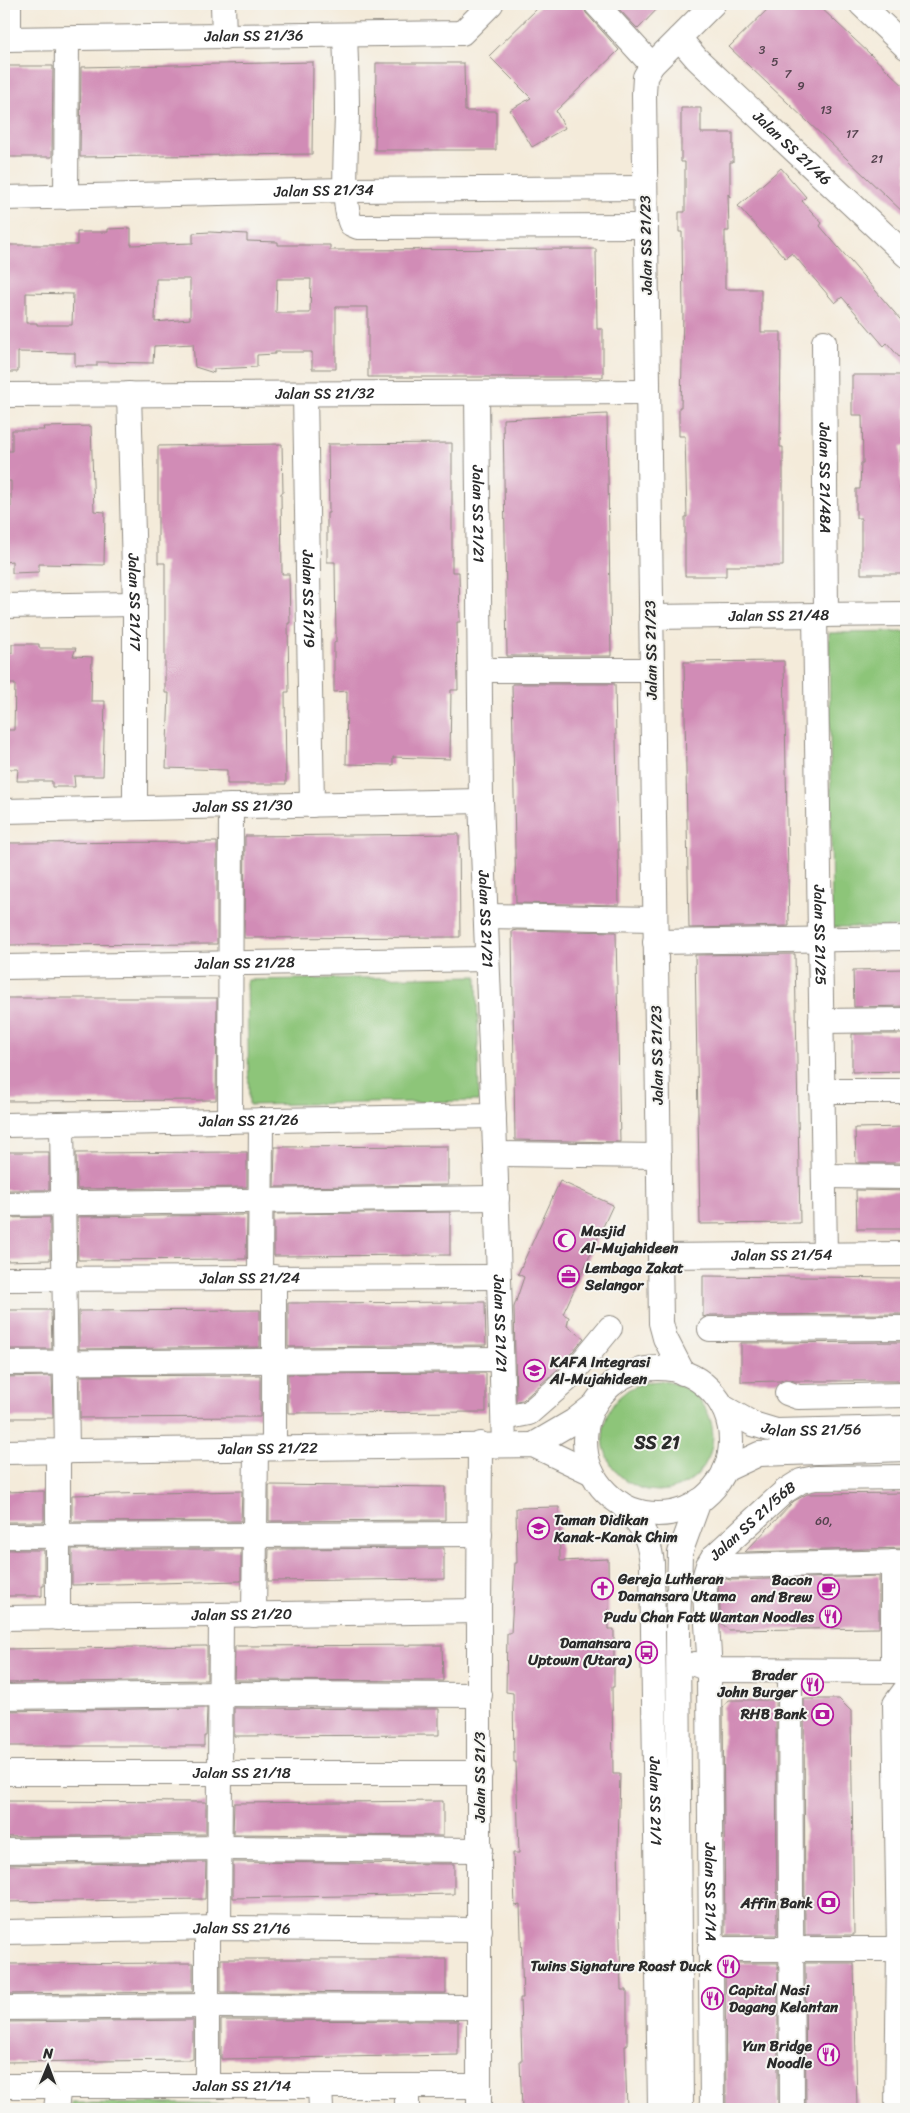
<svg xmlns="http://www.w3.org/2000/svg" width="910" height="2113" viewBox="0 0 910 2113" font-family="Sriracha,sans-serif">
	<rect width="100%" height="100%" fill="#f6f6f2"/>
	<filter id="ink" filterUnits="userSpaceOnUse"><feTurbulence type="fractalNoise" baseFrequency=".02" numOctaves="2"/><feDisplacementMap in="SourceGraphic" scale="10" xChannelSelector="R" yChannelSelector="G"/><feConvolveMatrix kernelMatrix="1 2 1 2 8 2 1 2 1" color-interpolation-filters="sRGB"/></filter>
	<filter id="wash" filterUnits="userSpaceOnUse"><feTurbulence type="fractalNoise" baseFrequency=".0096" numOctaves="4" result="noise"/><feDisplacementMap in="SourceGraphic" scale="20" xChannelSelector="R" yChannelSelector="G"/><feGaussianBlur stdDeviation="1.12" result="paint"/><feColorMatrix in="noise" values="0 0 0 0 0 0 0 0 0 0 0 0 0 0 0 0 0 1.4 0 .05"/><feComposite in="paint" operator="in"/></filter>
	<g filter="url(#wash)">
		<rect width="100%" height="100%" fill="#f4ebda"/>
		<path fill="#8dc579" stroke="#5c7852" d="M906 632V927H832L829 633Z
			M477 976 479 1101 249 1105 247 980Z
			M603 1436a55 55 0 1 1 110 0a55 55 0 1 1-110 0Z
			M71 2103 306 2105V2109H71Z"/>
		<g id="blocks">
			<path fill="#d18cb6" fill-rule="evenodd" d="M542 4H583L586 13 619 50 556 111 565 128 532 147 510 110 531 98 489 56Z
				M614 4H662L638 29Z
				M773 4H817L906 88V215L729 47Z
				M313 62 312 154 80 157 81 67Z
				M376 63H464L465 111H496V150H375Z
				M4 66H53L52 157H4Z
				M681 108H701V133H733V162H730V197L728 194 729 231H725V289H761V332H781L780 447H783V566H726V576H685V517H687L685 436H679V407H681L683 313 682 232H679V212H685V162H681Z
				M781 168 806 197 802 201 822 223 820 226 906 326V365L887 343 884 346 842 297 835 303 792 253 785 258 738 206Z
				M131 228V245L193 243V233L210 232 247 234V241L278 242V245H330V250L596 249 597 329H603V377H368V307H336V369H312V352H275V354L257 355V367L214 369V373L195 367 193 344 154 346 153 363 97 362V366H75V353L18 352V372H4V245H77V232H108V229ZM156 279H190V319L155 322ZM277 279H311L310 313H276ZM26 293 73 294 72 325H37V323H26Z
				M852 375H906V446H901L900 489H904L906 574H861V518H856V489H860L861 463H863L862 415H852Z
				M607 414 611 656H507L503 419Z
				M91 426 94 511 105 512 104 565 39 564V572L12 573V561L4 562V507H11V481H4V451H12V430H44L43 427Z
				M452 443V572H459L460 622H457L458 690H451L450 759 393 757V765L346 764 347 691 334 692V642H336L335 562H327V513H329L328 444Z
				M282 444 283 493H281L282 574H289L290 623H288L289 692H285L286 784H227V770L166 768 169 693H165V563H158V446Z
				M12 644H39V648H76L73 656 92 657 91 701H105L103 776H74L75 787H52V781H17L18 769H4V730H14L15 684H4V653H12Z
				M784 661 789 926 689 928 684 662Z
				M512 684H615L619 905 516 903Z
				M459 834 460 937 244 938 245 836Z
				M217 842V944L4 945V843Z
				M517 930 616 932 620 1142 515 1140 512 931Z
				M795 954 800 1223 700 1224 695 955Z
				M906 969V1006L854 1007 853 970Z
				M4 998H217L216 1100 4 1101Z
				M852 1034H906V1071L852 1072Z
				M906 1127V1163H856L855 1128Z
				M448 1146V1185L274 1187 275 1147Z
				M4 1152H49V1190H4Z
				M247 1152V1187L77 1189 76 1153Z
				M560 1181 613 1205 563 1314 569 1317 567 1326 584 1338 558 1369 523 1400 516 1401 514 1307 524 1277 518 1274Z
				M856 1190 906 1191V1229H857Z
				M450 1212V1255L274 1256V1214Z
				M247 1215 246 1259 78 1260 77 1217Z
				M50 1217V1260L4 1261V1218Z
				M703 1276 906 1278V1314L710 1315 703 1317Z
				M485 1302 486 1345 288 1347V1303Z
				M4 1310H51L52 1349H4Z
				M260 1310V1347L79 1349V1311Z
				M906 1342V1381H795L785 1379 780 1381 741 1382V1343Z
				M486 1373V1412L288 1413V1374Z
				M260 1375V1417L80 1418V1376Z
				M52 1376 53 1418H4V1377Z
				M269 1485 445 1487V1520L269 1521Z
				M44 1491V1522H4V1492Z
				M242 1491 241 1521 72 1522V1495Z
				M906 1493V1548L745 1552 794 1501 807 1494Z
				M559 1507 560 1561 608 1559 609 1629H614V1687H612L613 1774H620L618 1848 621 1990H627V2046H625L627 2109H522L520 2061H522L520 1998H523L520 1905 515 1906 513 1853H519L516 1762H514L513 1693 506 1692 507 1633H511L515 1563H517L516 1508Z
				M444 1548V1579L268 1581 269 1549Z
				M72 1549H241V1581L72 1585Z
				M4 1550H44V1586H42V1596H4Z
				M879 1576V1628L728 1630 721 1622 718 1580 721 1577 730 1580Z
				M442 1645 443 1681 234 1680 235 1646Z
				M204 1646H207V1680L4 1683V1649Z
				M804 1699H839L851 1711 854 1935H805Z
				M729 1700H776L777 1935H725L723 1707Z
				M207 1708 206 1736H204V1746H4V1711Z
				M234 1708 439 1709V1735L234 1736Z
				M4 1801 206 1802V1834L4 1837Z
				M443 1801V1836L233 1834 234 1803Z
				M206 1862 205 1899 4 1902V1865Z
				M233 1862 454 1864V1894L233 1898Z
				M221 1959H446V1993L221 1992Z
				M193 1963V1992L4 1994V1964Z
				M725 1963H778V2109H726Z
				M805 1963H854L857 2109H806Z
				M193 2020V2059L190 2060 4 2062V2022Z
				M221 2020 458 2021V2055L221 2059Z"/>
		</g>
	</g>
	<g filter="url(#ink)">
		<use href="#blocks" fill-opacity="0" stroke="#908b82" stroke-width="1"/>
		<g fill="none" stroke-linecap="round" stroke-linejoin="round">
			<defs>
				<g id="minor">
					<path d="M9 4V39"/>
					<path d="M223 4 224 37"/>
					<path d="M596 4 652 65"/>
					<path d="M861 4 906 47"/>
					<path d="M345 35C346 60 347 86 347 112 347 138 341 203 351 224L358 227 646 226"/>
					<path id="s1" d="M679 38 697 59 906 255"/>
					<path id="s2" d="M4 39 462 33 491 4"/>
					<path d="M66 197 67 39"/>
					<path id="s3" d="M4 198 346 190 645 188"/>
					<path id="s4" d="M824 342 826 615"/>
					<path id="s5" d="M477 393 481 801 495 1148 504 1445"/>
					<path id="s6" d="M129 394 135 604V808"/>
					<path id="s7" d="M305 394 312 805"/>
					<path id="s8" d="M4 395 648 392"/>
					<path d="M4 606 135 604"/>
					<path id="s9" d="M815 615 825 1255"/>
					<path id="s10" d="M651 617 906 614"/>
					<path d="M480 670H652"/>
					<path id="s11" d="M4 811 481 801"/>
					<path d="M486 916 655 919"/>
					<path d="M655 942 906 938"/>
					<path id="s12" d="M4 967 487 959"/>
					<path d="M821 1021 906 1020"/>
					<path d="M822 1091H906"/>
					<path d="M230 1121 231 806"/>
					<path d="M62 1124 67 1452"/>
					<path id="s13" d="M4 1125 494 1116"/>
					<path d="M495 1154 659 1156"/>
					<path d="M824 1176 906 1177"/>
					<path d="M4 1204 497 1198"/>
					<path id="s14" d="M660 1256 906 1254"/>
					<path d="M260 1277 261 1120"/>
					<path d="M274 1277V1448"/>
					<path id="s15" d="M4 1279 497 1277"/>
					<path d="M710 1329 906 1328"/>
					<path d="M4 1363 501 1359"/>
					<circle cx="658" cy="1441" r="73"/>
					<path d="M683 1373 665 1338 661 1323 644 94 645 77 652 65 713 4"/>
					<path d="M787 1393 798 1397 906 1395"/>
					<path id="s16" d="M723 1407 753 1424 776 1431 906 1428"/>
					<path d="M504 1418 529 1413 568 1379 610 1328"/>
					<path d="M533 1445 574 1421 593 1406"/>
					<path id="s17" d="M4 1452 533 1445 592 1473"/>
					<path d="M725 1470 759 1454 906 1449"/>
					<path id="s18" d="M620 1503C641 1524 648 1532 652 1563L660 2109"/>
					<path d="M4 1536 480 1534"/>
					<path d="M713 1557 730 1566 906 1562"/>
					<path d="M893 1562V1671"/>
					<path d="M254 1615 256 1449"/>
					<path id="s19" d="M4 1618 479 1611"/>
					<path d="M58 1618V1453"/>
					<path d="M695 1664 710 1670 906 1671"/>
					<path id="s20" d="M710 1670 704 1578 708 1565 713 1557 785 1491 801 1481 815 1478 906 1477"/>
					<path id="s21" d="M709 1676 712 2109"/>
					<path d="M790 1685 792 2109"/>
					<path d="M4 1697 221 1694 480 1695"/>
					<path id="s22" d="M4 1773H480"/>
					<path d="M4 1851 220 1848 480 1850"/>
					<path d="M219 1928 221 1615"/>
					<path id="s23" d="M4 1932 219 1928 480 1930"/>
					<path d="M710 1949H899"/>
					<path d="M4 2008 207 2006 479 2007"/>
					<path id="s24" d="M4 2086H479"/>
					<path d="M207 2086V1929"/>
					<path d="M320 2086 321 2109"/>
					<path d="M56 2109 59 2086"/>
					<path d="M407 2109V2086"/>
					<path d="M479 2109V1611L480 1444"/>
					<path d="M681 2109 678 1632 680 1553 699 1501"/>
					<path d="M897 2109 899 1949 895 1704 906 1689"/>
				</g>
			</defs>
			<use href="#minor" stroke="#908b82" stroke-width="26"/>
			<use href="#minor" stroke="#fff" stroke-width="24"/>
		</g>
	</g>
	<defs>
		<symbol id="mosque-ring" viewBox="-11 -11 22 22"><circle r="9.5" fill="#f6f6f2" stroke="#b5179e" stroke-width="1.5"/><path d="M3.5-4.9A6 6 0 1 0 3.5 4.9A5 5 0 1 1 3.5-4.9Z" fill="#b5179e"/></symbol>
		<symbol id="office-ring" viewBox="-11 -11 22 22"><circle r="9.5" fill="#f6f6f2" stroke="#b5179e" stroke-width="1.5"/><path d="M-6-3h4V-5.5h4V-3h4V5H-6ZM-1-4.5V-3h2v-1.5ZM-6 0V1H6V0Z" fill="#b5179e"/></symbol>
		<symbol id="school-ring" viewBox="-11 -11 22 22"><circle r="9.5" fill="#f6f6f2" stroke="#b5179e" stroke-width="1.5"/><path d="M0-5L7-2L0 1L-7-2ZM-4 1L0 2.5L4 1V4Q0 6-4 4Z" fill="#b5179e"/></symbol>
		<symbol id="church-ring" viewBox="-11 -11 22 22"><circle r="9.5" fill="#f6f6f2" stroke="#b5179e" stroke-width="1.5"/><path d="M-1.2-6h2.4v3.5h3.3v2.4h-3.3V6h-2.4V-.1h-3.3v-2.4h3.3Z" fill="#b5179e"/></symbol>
		<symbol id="cafe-ring" viewBox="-11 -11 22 22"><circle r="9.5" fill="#f6f6f2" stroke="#b5179e" stroke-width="1.5"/><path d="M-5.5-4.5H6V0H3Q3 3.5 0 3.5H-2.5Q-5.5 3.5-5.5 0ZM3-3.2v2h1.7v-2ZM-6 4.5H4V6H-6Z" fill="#b5179e"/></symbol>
		<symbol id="restaurant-ring" viewBox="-11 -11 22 22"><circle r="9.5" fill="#f6f6f2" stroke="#b5179e" stroke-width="1.5"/><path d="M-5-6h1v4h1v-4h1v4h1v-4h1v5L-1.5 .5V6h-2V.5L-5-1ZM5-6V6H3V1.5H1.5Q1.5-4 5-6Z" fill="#b5179e"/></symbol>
		<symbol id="bus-ring" viewBox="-11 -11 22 22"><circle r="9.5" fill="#f6f6f2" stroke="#b5179e" stroke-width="1.5"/><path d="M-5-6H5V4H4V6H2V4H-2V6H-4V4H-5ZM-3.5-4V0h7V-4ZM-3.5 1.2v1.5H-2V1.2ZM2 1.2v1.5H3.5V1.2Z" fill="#b5179e"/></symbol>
		<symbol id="bank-ring" viewBox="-11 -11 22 22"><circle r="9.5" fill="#f6f6f2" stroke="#b5179e" stroke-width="1.5"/><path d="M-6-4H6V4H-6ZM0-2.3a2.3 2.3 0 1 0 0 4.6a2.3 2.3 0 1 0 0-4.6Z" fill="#b5179e"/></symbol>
	</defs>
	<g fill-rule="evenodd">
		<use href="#mosque-ring" x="552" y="1228" width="25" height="25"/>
		<use href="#office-ring" x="556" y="1264" width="25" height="25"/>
		<use href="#school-ring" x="522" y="1358" width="25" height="25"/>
		<use href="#school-ring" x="526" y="1516" width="25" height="25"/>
		<use href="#church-ring" x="590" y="1576" width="25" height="25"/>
		<use href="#cafe-ring" x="816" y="1576" width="25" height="25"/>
		<use href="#restaurant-ring" x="818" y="1604" width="25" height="25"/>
		<use href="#bus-ring" x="634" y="1640" width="25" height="25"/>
		<use href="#restaurant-ring" x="800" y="1672" width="25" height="25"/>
		<use href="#bank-ring" x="810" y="1702" width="25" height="25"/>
		<use href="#bank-ring" x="816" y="1890" width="25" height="25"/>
		<use href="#restaurant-ring" x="716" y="1954" width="25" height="25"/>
		<use href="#restaurant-ring" x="700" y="1986" width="25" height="25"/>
		<use href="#restaurant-ring" x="816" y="2042" width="25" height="25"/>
	</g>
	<g text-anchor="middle" stroke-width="4" stroke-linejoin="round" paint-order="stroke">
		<g font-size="12" fill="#54434e">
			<text x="762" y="54">3</text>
			<text x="775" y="66">5</text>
			<text x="788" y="78">7</text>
			<text x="801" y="90">9</text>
			<text x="826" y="114">13</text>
			<text x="852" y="138">17</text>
			<text x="877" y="163">21</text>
			<text x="824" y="1525">60,</text>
		</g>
		<g font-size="15" fill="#2b2b2b" stroke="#f6f6f2">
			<text dy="5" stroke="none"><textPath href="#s2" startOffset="250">Jalan SS 21/36</textPath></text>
			<text dy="5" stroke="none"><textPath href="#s1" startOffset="158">Jalan SS 21/46</textPath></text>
			<text dy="5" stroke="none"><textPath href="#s3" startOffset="320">Jalan SS 21/34</textPath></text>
			<text transform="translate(646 245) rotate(-91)" y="5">Jalan SS 21/23</text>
			<text dy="5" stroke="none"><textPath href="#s8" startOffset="321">Jalan SS 21/32</textPath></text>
			<text dy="5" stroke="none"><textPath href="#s4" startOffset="136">Jalan SS 21/48A</textPath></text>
			<text dy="5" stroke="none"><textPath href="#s5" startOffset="121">Jalan SS 21/21</textPath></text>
			<text dy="5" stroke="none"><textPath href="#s7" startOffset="205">Jalan SS 21/19</textPath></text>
			<text dy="5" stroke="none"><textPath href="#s6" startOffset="208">Jalan SS 21/17</textPath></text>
			<text dy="5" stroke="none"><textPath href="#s10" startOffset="128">Jalan SS 21/48</textPath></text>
			<text transform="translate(651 650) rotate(-91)" y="5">Jalan SS 21/23</text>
			<text dy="5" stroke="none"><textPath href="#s11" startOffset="239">Jalan SS 21/30</textPath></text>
			<text dy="5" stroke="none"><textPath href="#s5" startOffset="526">Jalan SS 21/21</textPath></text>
			<text dy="5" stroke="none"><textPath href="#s9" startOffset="320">Jalan SS 21/25</textPath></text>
			<text dy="5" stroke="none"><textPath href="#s12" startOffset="241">Jalan SS 21/28</textPath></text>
			<text transform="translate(657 1055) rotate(-91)" y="5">Jalan SS 21/23</text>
			<text dy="5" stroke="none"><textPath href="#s13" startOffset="245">Jalan SS 21/26</textPath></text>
			<text dy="5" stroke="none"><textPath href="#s14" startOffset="122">Jalan SS 21/54</textPath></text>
			<text dy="5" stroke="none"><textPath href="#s15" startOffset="246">Jalan SS 21/24</textPath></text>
			<text dy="5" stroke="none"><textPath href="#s5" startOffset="931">Jalan SS 21/21</textPath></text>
			<text dy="5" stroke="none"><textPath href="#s16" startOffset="94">Jalan SS 21/56</textPath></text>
			<text dy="5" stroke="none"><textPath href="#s17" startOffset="264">Jalan SS 21/22</textPath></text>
			<text dy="5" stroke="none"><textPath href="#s20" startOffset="169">Jalan SS 21/56B</textPath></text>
			<text dy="5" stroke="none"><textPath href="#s19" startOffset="238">Jalan SS 21/20</textPath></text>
			<text dy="5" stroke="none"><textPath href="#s22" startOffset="238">Jalan SS 21/18</textPath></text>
			<text transform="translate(480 1777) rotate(-90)" y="5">Jalan SS 21/3</text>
			<text dy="5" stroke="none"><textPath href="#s18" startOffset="308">Jalan SS 21/1</textPath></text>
			<text dy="5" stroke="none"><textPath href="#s21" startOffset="216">Jalan SS 21/1A</textPath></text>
			<text dy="5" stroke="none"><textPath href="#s23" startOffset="238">Jalan SS 21/16</textPath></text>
			<text dy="5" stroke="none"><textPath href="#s24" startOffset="238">Jalan SS 21/14</textPath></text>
		</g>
		<g font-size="15" font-weight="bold" fill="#2b2b2b" stroke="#f6f6f2" text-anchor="end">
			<text x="581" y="1236" text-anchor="start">Masjid<tspan x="581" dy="17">Al-Mujahideen</tspan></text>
			<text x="585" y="1273" text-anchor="start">Lembaga Zakat<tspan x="585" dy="17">Selangor</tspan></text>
			<text x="550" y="1367" text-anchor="start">KAFA Integrasi<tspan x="550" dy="17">Al-Mujahideen</tspan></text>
			<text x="554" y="1525" text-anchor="start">Taman Didikan<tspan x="554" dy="17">Kanak-Kanak Chim</tspan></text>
			<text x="618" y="1584" text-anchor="start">Gereja Lutheran<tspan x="618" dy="17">Damansara Utama</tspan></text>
			<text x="812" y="1585">Bacon<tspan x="812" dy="17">and Brew</tspan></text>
			<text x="814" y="1622">Pudu Chan Fatt Wantan Noodles</text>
			<text x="631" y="1648">Damansara<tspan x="631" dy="17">Uptown (Utara)</tspan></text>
			<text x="797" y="1680">Brader<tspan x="797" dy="17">John Burger</tspan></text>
			<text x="807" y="1719">RHB Bank</text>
			<text x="813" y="1908">Affin Bank</text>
			<text x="712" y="1971">Twins Signature Roast Duck</text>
			<text x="729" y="1995" text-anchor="start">Capital Nasi<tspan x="729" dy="17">Dagang Kelantan</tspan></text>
			<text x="812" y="2051">Yun Bridge<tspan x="812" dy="17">Noodle</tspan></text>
		</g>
		<g font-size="18" font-weight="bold" fill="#2b2b2b" stroke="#f6f6f2">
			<text x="657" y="1449">SS 21</text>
		</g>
	</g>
	<rect width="910" height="2113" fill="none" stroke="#f6f6f2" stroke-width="20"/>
	<g transform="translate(48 2066) rotate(1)" stroke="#f6f6f2" stroke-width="4" paint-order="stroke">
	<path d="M0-4L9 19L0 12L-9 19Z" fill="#2b2b2b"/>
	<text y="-8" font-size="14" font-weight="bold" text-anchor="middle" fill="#2b2b2b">N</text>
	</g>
</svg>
